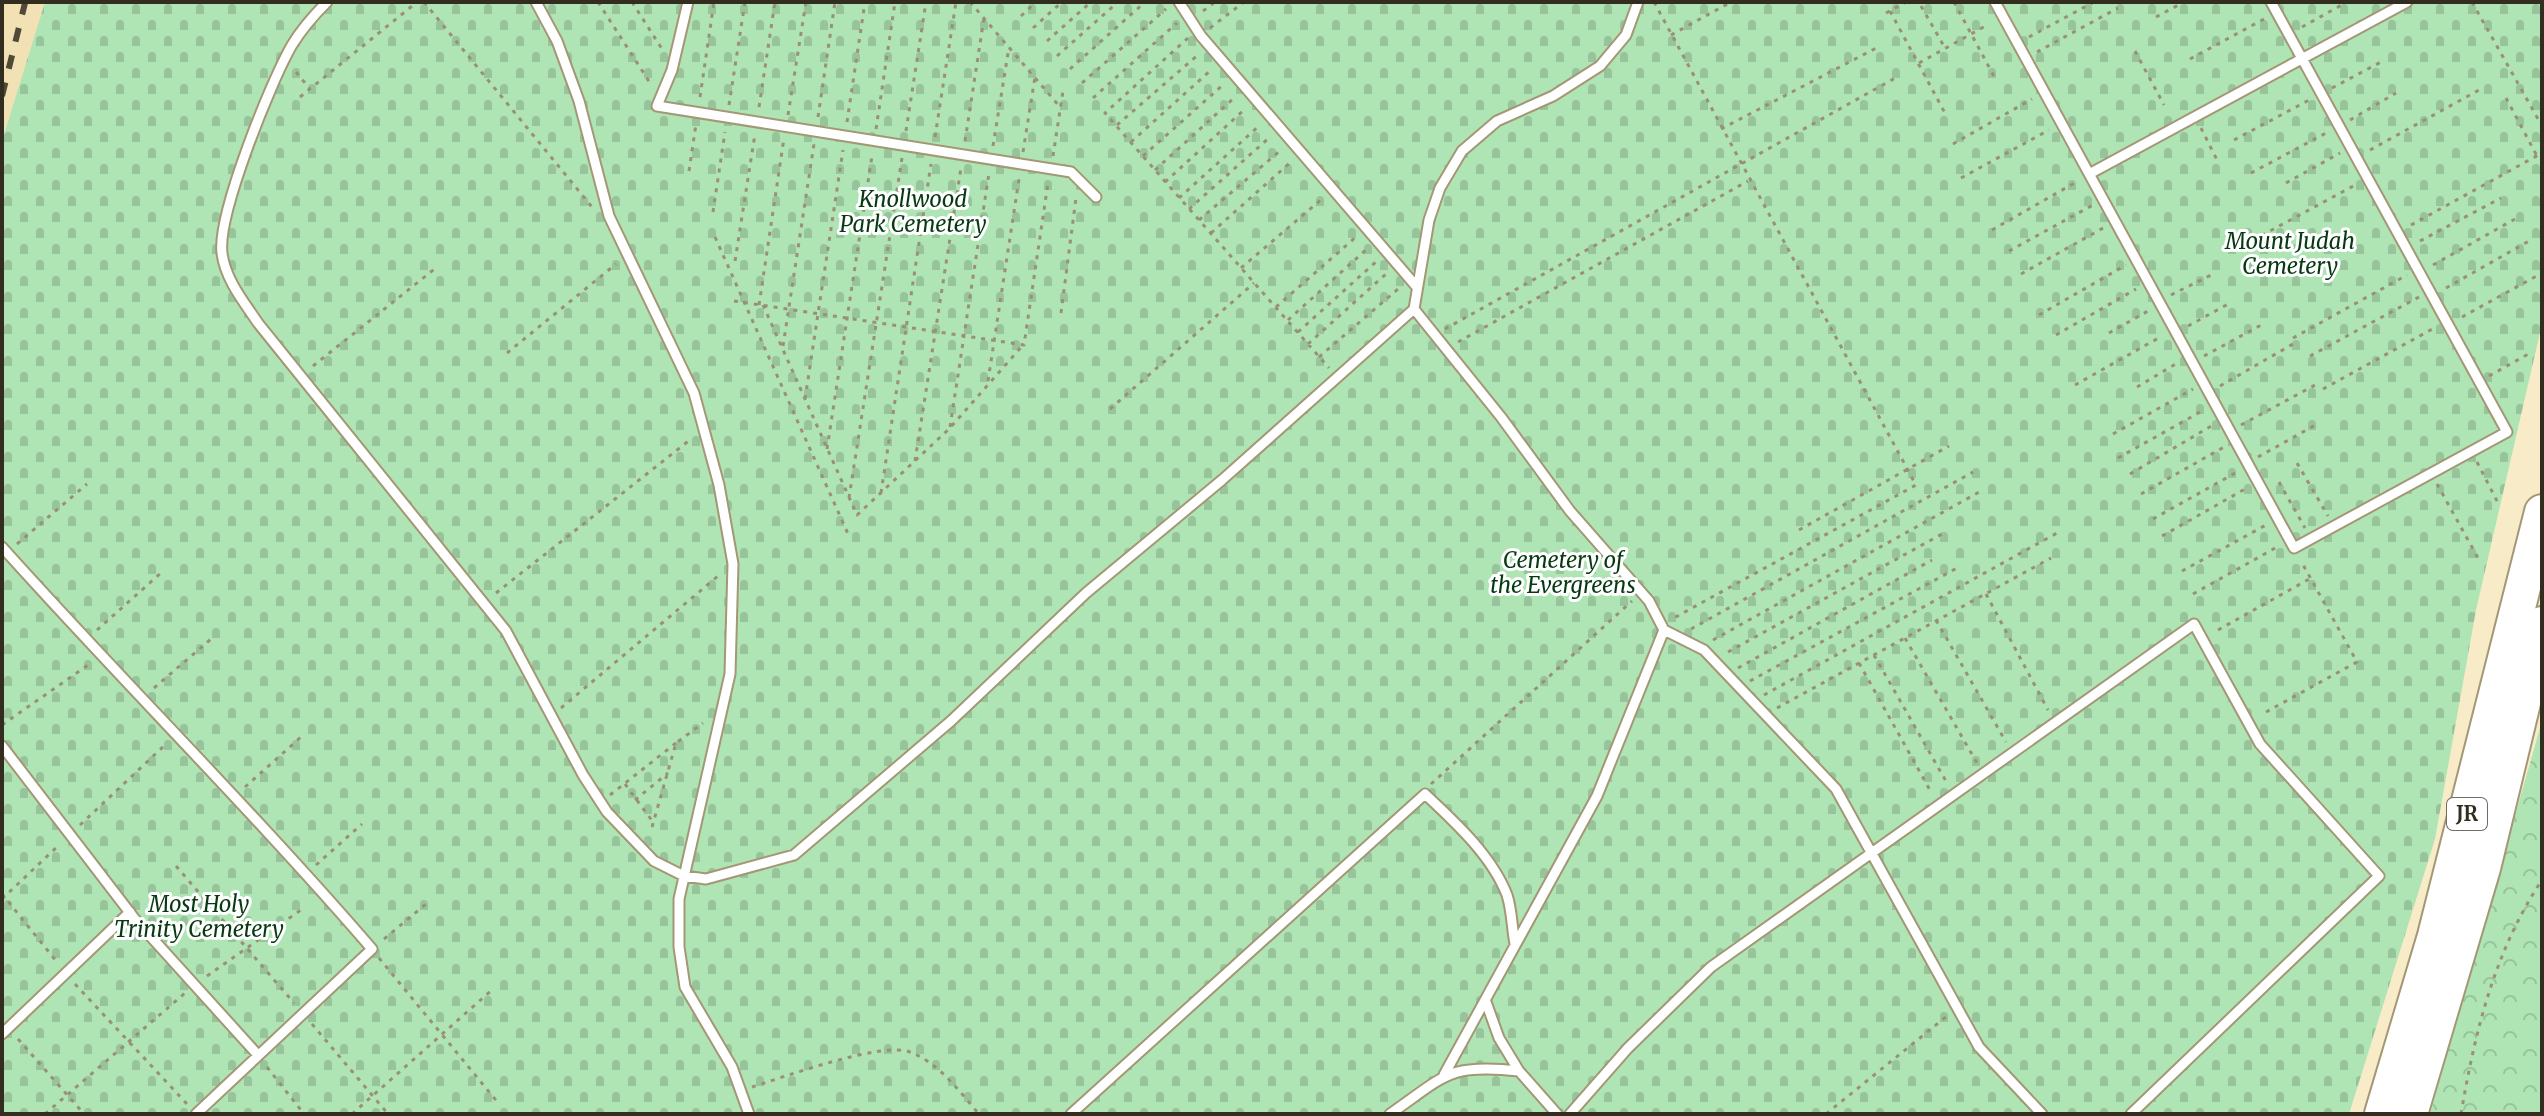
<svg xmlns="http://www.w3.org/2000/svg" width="2544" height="1116" viewBox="0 0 2544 1116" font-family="Merriweather,serif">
	<defs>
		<pattern id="cemetery-stones" width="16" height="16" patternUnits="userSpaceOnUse" patternTransform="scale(2)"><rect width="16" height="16" fill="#afe4b4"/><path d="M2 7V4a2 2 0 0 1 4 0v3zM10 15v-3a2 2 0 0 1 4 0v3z" fill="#97c49a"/></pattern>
		<pattern id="park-crowns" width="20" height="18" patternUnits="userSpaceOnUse" patternTransform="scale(2)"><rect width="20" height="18" fill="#afe4b4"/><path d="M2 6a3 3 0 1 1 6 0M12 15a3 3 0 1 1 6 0" fill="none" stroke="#97c49a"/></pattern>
	</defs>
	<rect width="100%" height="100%" fill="#f8ebc7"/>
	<path fill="#f1e1b5" d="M2 2H45L2 141Z"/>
	<path fill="url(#cemetery-stones)" d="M45 2H2542V324L2476 610 2435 839 2349 1114H2V141Z"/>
	<path fill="url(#park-crowns)" d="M2542 721V1114H2430Z"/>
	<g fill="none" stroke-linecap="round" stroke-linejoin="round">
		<defs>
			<path id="service" d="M327 2C315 14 301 30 292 45 271 81 217 215 222 253 225 279 244 302 258 323L506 631 583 775 607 812 654 861 684 876 706 879 794 855 951 721 1086 593 1222 480 1414 309 1429 220 1440 188 1462 151 1497 121 1553 96 1600 66 1626 35 1638 2
				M536 2 557 41 579 101 609 216 694 393 719 485 733 564 730 674 679 899V947L685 987 732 1067 749 1114
				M688 2 672 70 657 106 1071 172 1096 197
				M1179 2 1201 36 1416 286
				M1995 2 2294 548 2507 432 2271 2
				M2091 173 2407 2
				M1414 309 1501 417 1570 511 1649 601 1664 630 1704 650 1836 789 1979 1047 2042 1114
				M2 547C124 683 253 811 372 949L196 1114
				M2 746 134 918 257 1054
				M1486 1002 1499 1038 1519 1071
				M2 1034 130 912
				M1444 1075 1597 796 1664 630
				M1071 1114 1425 794C1455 822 1492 856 1507 895 1512 910 1512 929 1515 944
				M1390 1114C1445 1076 1448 1063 1519 1071L1557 1114
				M1570 1114 1628 1048 1711 967 2194 624 2260 744 2379 876 2131 1114"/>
			<path id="motorway" d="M2382 1114 2435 936 2542 512
				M2410 1114 2483 868 2542 624"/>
		</defs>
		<use href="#service" stroke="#a49776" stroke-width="13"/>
		<use href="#motorway" stroke="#a49776" stroke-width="38"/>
		<path stroke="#9a9077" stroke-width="3" stroke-dasharray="4 6" stroke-linecap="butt" d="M424 2 592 207
			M598 2 652 86
			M632 2 662 49
			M970 2 1060 107
			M1654 2 1916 485 1672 619
			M1954 2 1996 80
			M2472 2 2542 126
			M1921 6 1945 48
			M1203 11 1215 2
			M1890 11 1946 115
			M1886 13 1906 2
			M1021 16 1036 2
			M2156 17 2184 2
			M2302 27 2347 2
			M1033 28 1062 2
			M1210 28 1244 2
			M1671 35 1731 2
			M2029 37 2094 2
			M1188 38 1105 113 1329 368
			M1047 41 1091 2
			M2135 51 2164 105
			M2037 52 2118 8
			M1057 56 1118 2
			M2190 59 2264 19
			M1919 63 1989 24
			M1070 69 1145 2
			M296 72 310 89
			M1082 83 1166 9
			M2332 88 2381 62
			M300 97 417 2
			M700 97 714 2
			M1093 98 1177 23
			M2506 98 2537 156
			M729 105 745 2
			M759 107 775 2
			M788 115 806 2
			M818 117 835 2
			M2350 120 2396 93
			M847 122 865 2
			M1117 125 1199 54
			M2201 128 2218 162
			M876 129 895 2
			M1721 129 1880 46
			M906 131 926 2
			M935 137 956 2
			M2234 140 2311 99
			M965 141 984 18
			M1131 142 1211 70
			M1953 144 2032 99
			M993 146 1009 47
			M2370 150 2479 90
			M1023 152 1035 77
			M1053 156 1063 91
			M1143 156 1224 84
			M1155 170 1235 97
			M689 171 696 124
			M2251 173 2326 133
			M1961 178 2049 130
			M1165 182 1245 109
			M2286 183 2340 153
			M1179 198 1260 125
			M1189 209 1270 137
			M713 212 725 132
			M1199 220 1281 150
			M2411 225 2542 153
			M1992 230 2078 181
			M1211 233 1292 161
			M715 237 849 536
			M2420 241 2501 198
			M2244 245 2357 184
			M2009 251 2093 205
			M735 261 755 134
			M2433 265 2515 219
			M1241 268 1323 198
			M2021 274 2105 227
			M2446 288 2529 241
			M2171 295 2211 275
			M734 301 1024 345 1048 183
			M759 305 784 138
			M763 305 857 515 950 428 1023 345
			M1276 307 1357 236
			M1061 313 1076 198
			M2039 315 2126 265
			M2462 317 2542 273
			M1288 320 1368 248
			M2188 326 2230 303
			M1445 329 1897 77
			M1298 332 1378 260
			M2109 333 2148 311
			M2056 335 2136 289
			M2293 338 2407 275
			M1458 342 1748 181
			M1308 344 1386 274
			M783 346 814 144
			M507 353 616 264
			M2204 356 2263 324
			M2310 356 2419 297
			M1319 357 1398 289
			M313 366 437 267
			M2489 376 2532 352
			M988 381 1019 179
			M2075 385 2162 336
			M2220 386 2293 344
			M2137 387 2179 362
			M2323 389 2436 327
			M805 399 843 150
			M1110 409 1254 283
			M2241 425 2315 385
			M950 427 989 173
			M2113 434 2193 389
			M827 449 872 156
			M2258 457 2319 423
			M2118 458 2202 411
			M915 461 961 168
			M2477 462 2498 503
			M2297 463 2328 516
			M2130 474 2213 425
			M2279 482 2305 528
			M2437 484 2478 558
			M881 493 931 164
			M2141 494 2224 447
			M849 498 902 158
			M2153 519 2237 472
			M1799 530 1949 446
			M2162 536 2245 489
			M17 544 87 484
			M2182 571 2266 525
			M496 593 691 439
			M1986 594 2048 710
			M2193 594 2277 547
			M1936 620 2006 742
			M1691 629 1973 472
			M97 630 162 572
			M2218 630 2311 578
			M1905 638 1977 763
			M1713 640 1981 491
			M1728 652 1942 534
			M1874 655 1947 783
			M1859 663 1931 792
			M1738 668 1932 560
			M1750 681 1957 568
			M154 688 211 639
			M1764 695 2057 533
			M561 708 718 576
			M1777 708 2051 558
			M2266 712 2357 662 2301 561
			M2 725 91 663
			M625 784 653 822
			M1431 784 1632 601
			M245 787 301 737
			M610 795 676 743
			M635 800 668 773
			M80 825 165 745
			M652 827 676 743 703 723
			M316 865 362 824
			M176 866 294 1003
			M2 894 57 962
			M2 899 60 844
			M384 939 426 904
			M379 958 499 1104
			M207 976 305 907
			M75 984 187 1104
			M312 1024 388 1114
			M18 1039 84 1114
			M267 1067 304 1114
			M752 1087C784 1077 882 1041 910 1052 939 1063 959 1091 979 1114
			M45 1114 185 993
			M352 1114 493 989
			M1826 1114 1947 1016
			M2461 1114C2475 1031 2495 950 2542 880"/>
		<use href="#service" stroke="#fff" stroke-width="9"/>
		<use href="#motorway" stroke="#fff" stroke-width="34"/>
		<path stroke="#4f4938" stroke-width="6" stroke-dasharray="14 14" stroke-linecap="butt" d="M2 96 25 3"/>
	</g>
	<g text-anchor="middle" stroke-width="6" stroke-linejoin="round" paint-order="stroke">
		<rect fill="#fff" stroke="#706c62" stroke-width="2" x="2447" y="798" width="40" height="32" rx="6"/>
		<g font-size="20" font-weight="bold" fill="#322d1f">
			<text x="2467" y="821">JR</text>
		</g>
		<g font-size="22" font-style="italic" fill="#073913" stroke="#fff">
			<text x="913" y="207">Knollwood<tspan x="913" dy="25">Park Cemetery</tspan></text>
			<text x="2290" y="249">Mount Judah<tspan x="2290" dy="25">Cemetery</tspan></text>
			<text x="1563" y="568">Cemetery of<tspan x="1563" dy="25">the Evergreens</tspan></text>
			<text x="199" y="912">Most Holy<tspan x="199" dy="25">Trinity Cemetery</tspan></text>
		</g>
	</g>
	<rect width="2544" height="1116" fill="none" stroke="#322d1f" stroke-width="8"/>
</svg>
